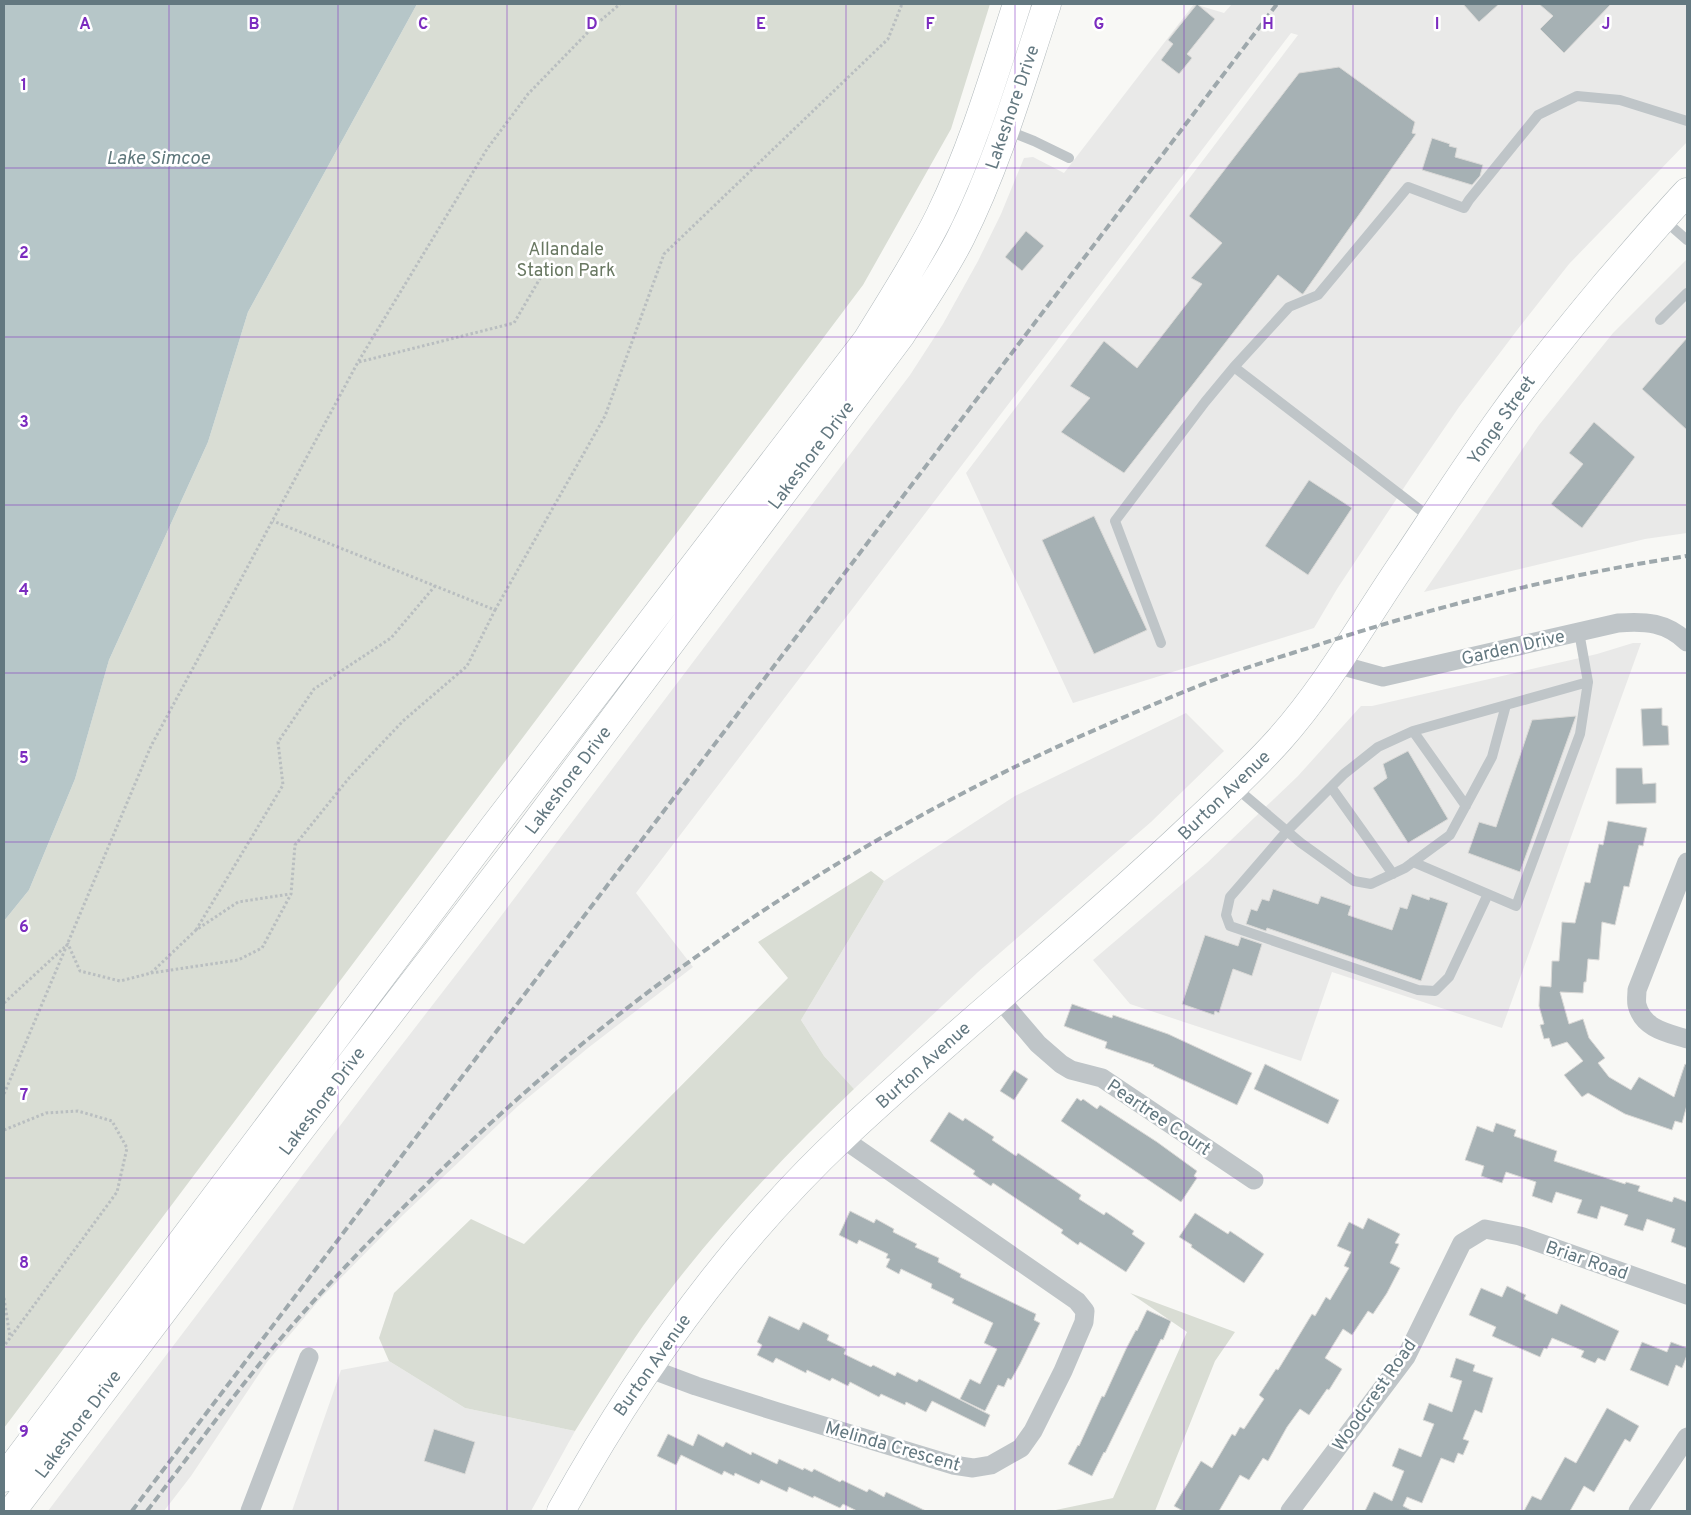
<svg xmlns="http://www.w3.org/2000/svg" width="1691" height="1515" viewBox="0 0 1691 1515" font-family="Overpass,sans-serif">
	<rect width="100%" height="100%" fill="#f8f8f5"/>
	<path fill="#e9e9e8" d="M1194 4 1224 13 1232 4H1687V142L1569 264 1521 325 1459 407 1411 477 1337 589 1314 628 1073 703 966 473 1298 35 1291 33 636 893 693 967 588 1048 518 1106 403 1215 320 1299 267 1362 191 1476 164 1511H48L377 1077 492 928 910 375 943 324 978 261 1001 214 1024 158 1033 157 1064 173Z
		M1687 259V533L1645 539 1424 592 1539 425 1613 333Z
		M1633 643H1641L1502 1028 1332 972 1301 1061 1130 1004 1093 960 1207 863 1298 776 1361 706H1372L1597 654Z
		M1186 713 1224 751 1151 822 978 972 854 1089 824 1056 801 1020 884 881 1015 796Z
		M389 1361 465 1408 575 1431 531 1511H292L341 1370Z"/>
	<path fill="#d9ddd4" d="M417 4H990L951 129 863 285 4 1428V921L29 890 75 779 109 660 208 442 248 312Z
		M871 871 884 881 801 1020 824 1056 854 1089C777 1162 705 1240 643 1326 619 1360 597 1396 575 1431L465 1408 389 1361 379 1338 394 1293 471 1219 524 1244 788 978 758 942Z
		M1130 1293 1235 1332 1215 1361 1155 1511H1051L1113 1498 1187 1332Z"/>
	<path fill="#b6c6c8" d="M4 4H417L248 312 208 442 109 660 75 779 29 890 4 921Z"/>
	<path fill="#a6b1b4" stroke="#dad9d7" d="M1197 4 1215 19 1187 54 1192 58 1179 74 1161 60 1173 44 1168 40Z
		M1463 4H1499L1479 22Z
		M1539 4H1611L1564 53 1540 29 1553 16Z
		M1339 67 1415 122 1412 133 1416 134 1303 294H1302L1278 275 1124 473 1061 432 1090 398 1070 386 1104 341 1137 368 1202 284 1191 278 1222 243 1189 216 1299 73Z
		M1432 138 1450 144 1449 146 1457 148 1455 157 1483 165 1480 176 1472 185 1422 170Z
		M1026 231 1044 246 1022 271 1005 257Z
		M1687 338V430L1642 389Z
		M1594 422 1635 457 1582 528 1551 504 1583 464 1569 453Z
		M1309 480 1352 508 1308 575 1265 546Z
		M1094 516 1147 630 1094 654 1042 540Z
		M1662 708V725L1668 726 1669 745 1643 746 1641 709Z
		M1576 716 1520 872 1468 853 1479 822 1496 827 1532 720Z
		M1408 751 1448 819 1408 843 1373 788 1387 778 1383 764Z
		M1616 768H1642L1643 784 1656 783V803L1616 804Z
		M1608 821 1647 828 1643 846 1639 845 1629 887 1624 886 1615 925 1602 922 1599 960 1588 959 1586 982H1584L1583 993 1560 992 1569 1024 1583 1019 1589 1038 1605 1058 1598 1063 1609 1077 1631 1090 1639 1077 1674 1097 1685 1064 1687 1065V1105L1682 1123 1675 1121 1672 1130 1625 1114 1588 1093 1582 1097 1564 1075 1583 1061 1567 1042 1552 1047 1549 1038 1544 1039 1540 1025 1544 1024 1539 1006 1540 986 1551 987 1552 961H1559L1562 922 1575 923 1585 882 1590 883 1599 844 1603 845Z
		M1273 889 1318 904 1321 896 1351 906 1348 915 1392 930 1400 907 1407 909 1412 894 1429 900 1430 897 1448 903 1421 981 1267 928 1266 931 1246 924 1251 909 1257 911 1262 899 1269 901Z
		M1205 935 1238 946 1241 937 1262 944 1252 976 1233 969 1219 1013 1215 1011 1214 1015 1182 1004Z
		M1072 1004 1112 1018 1113 1015 1168 1034 1252 1073 1237 1105 1153 1066 1154 1065 1105 1048 1107 1042 1064 1026Z
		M1265 1064 1339 1100 1328 1124 1254 1089Z
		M1014 1070 1028 1079 1014 1100 1000 1091Z
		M1077 1098 1081 1101 1083 1099 1097 1109 1100 1105 1157 1142 1197 1171 1194 1176 1197 1178 1181 1202 1061 1121Z
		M949 1112 963 1121 965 1118 994 1137 992 1140 1016 1156 1018 1153 1081 1195 1079 1199 1104 1215 1106 1212 1134 1231 1132 1234 1145 1243 1126 1272 1080 1242 1078 1245 1061 1233 1063 1230 993 1183 991 1186 973 1174 975 1171 930 1141Z
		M1496 1123 1516 1130 1514 1136 1557 1151 1554 1161 1625 1184 1626 1182 1640 1186 1638 1191 1672 1202 1674 1197 1687 1202V1248L1671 1242 1675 1229 1647 1219 1643 1231 1624 1225 1628 1215 1601 1206 1597 1219 1577 1213 1582 1200 1556 1192 1552 1203 1532 1196 1536 1182 1506 1172 1502 1183 1481 1176 1484 1166 1465 1160 1477 1126 1493 1132Z
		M850 1211 874 1223 876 1219 894 1229 893 1232 917 1244 915 1247 939 1258 938 1262 961 1274 960 1277 1036 1314 1034 1320 1040 1323 1020 1364 1011 1380 1008 1378 1004 1387 998 1385 985 1411 960 1399 970 1379 980 1384 997 1349 984 1343 993 1323 952 1303 954 1299 931 1288 932 1284 901 1269 899 1274 886 1267 890 1259 886 1258 888 1254 859 1240 857 1244 839 1235Z
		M1195 1213 1228 1234 1230 1231 1264 1254 1244 1283 1191 1247 1192 1245 1179 1237Z
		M1368 1218 1400 1234 1395 1243 1399 1244 1390 1263 1400 1268 1387 1293 1373 1314 1368 1311 1352 1335 1343 1329 1325 1358 1342 1369 1329 1390 1327 1389 1309 1415 1300 1409 1287 1427 1268 1461 1263 1458 1249 1480 1240 1475 1219 1511H1183L1174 1506 1201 1461 1212 1468 1232 1434 1235 1436 1240 1427 1244 1429 1264 1399 1259 1395 1276 1369 1278 1370 1312 1314 1315 1316 1326 1297 1330 1300 1349 1268 1344 1266 1351 1252 1337 1246 1349 1222 1363 1229Z
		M1507 1286 1526 1295 1524 1299 1557 1314 1561 1304 1619 1331 1605 1361 1598 1358 1595 1363 1581 1357 1584 1351 1552 1338 1547 1349 1544 1348 1540 1357 1492 1336 1496 1327 1469 1315 1481 1288 1502 1297Z
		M1147 1310 1171 1321 1163 1340 1161 1339 1105 1453 1104 1452 1092 1476 1068 1464 1078 1445 1079 1446 1102 1396 1104 1397 1126 1349 1136 1330 1137 1331Z
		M769 1316 799 1330 803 1322 829 1335 827 1340 846 1349 844 1354 871 1367 873 1365 895 1376 897 1372 917 1382 919 1379 990 1415 985 1427 932 1401 926 1412 906 1402 905 1405 881 1394 879 1397 850 1382 848 1386 832 1378 830 1381 807 1370 806 1373 776 1358 773 1363 757 1355 762 1345 757 1342Z
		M1642 1342 1667 1352 1671 1342 1687 1348V1355L1682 1368 1676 1365 1668 1386 1630 1370Z
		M1456 1358 1475 1365 1473 1371 1493 1378 1482 1413 1475 1410 1463 1439 1469 1441 1463 1455 1458 1453 1454 1463 1441 1458 1422 1503 1407 1497 1403 1506 1413 1511H1365L1374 1492 1392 1501 1404 1471 1392 1466 1399 1448 1421 1457 1434 1424 1423 1420 1429 1403 1452 1412 1462 1381 1450 1377Z
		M1607 1408 1639 1426 1630 1442 1625 1439 1594 1492 1584 1486 1570 1511H1524L1532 1496 1541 1500 1565 1457 1576 1463Z
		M434 1429 475 1442 465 1474 424 1461Z
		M668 1434 693 1446 698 1434 723 1447 726 1442 751 1455 752 1452 777 1464 779 1459 803 1470 804 1468 812 1472 814 1469 840 1482 842 1480 867 1492 869 1489 884 1497 886 1492 926 1511H857L843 1504 840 1508 814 1496 813 1498 789 1487 787 1492 761 1480 759 1484 735 1473 734 1476 724 1471 722 1475 681 1455 676 1465 657 1456Z"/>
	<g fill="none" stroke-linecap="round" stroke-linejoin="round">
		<defs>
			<path id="secondary" d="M4 1478 493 828 867 340C892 299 919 258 940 215 973 147 994 75 1017 4
				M12 1511 300 1130 517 848 901 335C922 303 944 271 961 237 998 163 1021 82 1047 4
				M561 1511C637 1374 730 1243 845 1135 958 1029 1080 933 1192 826 1222 798 1252 770 1279 740 1328 685 1364 620 1405 560 1437 512 1469 462 1503 415 1535 370 1570 327 1606 284 1633 253 1659 222 1687 192"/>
		</defs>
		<use href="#secondary" stroke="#b1b9bc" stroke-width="29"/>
		<path stroke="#b9bec0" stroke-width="3" stroke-dasharray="2.5 2.5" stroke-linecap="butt" d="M359 362 514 323 549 263
			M495 610 605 416 664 254 888 39 902 4
			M196 930 283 785 278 742 314 689 391 638 435 586
			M151 973 238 960 262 948 291 894 295 845 349 778 403 721 467 666 495 610 273 521
			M4 1003 68 944 80 971 120 981 151 973 196 930 238 902 290 894
			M4 1094 151 746 358 362 487 149 528 94 593 27 620 4
			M4 1130 46 1113 78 1111 112 1121 127 1148 117 1192 4 1346
			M4 1298 10 1337"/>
		<path stroke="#bfc5c8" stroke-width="10" d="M1006 130 1034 141 1069 158
			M1663 219 1687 240
			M1660 320 1687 293
			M1234 367 1432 519
			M1161 643 1115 521 1205 402 1234 367 1289 307 1318 295 1408 187 1464 208 1469 200 1538 115 1577 96 1620 100 1687 121
			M1413 731 1466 806
			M1235 787 1301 843 1354 881 1371 884 1405 868 1450 835 1492 757 1506 705 1588 682 1579 632
			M1331 787 1393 874
			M1413 862 1516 906 1580 734 1588 682
			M1488 894 1449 977 1435 991 1418 990 1230 926 1226 915 1230 897 1287 831 1344 774 1378 747 1413 731 1506 705"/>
		<path stroke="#bfc5c8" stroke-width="19" d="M1336 664 1383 677 1618 623C1646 621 1666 622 1687 642
			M1687 862 1637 990C1637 994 1636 1001 1637 1005 1643 1029 1668 1033 1687 1039
			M998 997 1038 1044 1061 1064 1071 1070 1102 1078 1254 1180
			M648 1368 696 1386 778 1412 953 1465 973 1468 991 1465 1021 1448 1033 1431 1063 1371 1084 1322 1085 1311 1077 1301 842 1138
			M250 1511 309 1357
			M1290 1511 1406 1357 1462 1243 1485 1229 1520 1236 1687 1295
			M1638 1511 1687 1437"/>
		<use href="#secondary" stroke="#fff" stroke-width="28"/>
		<path stroke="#9ea8ac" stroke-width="4" stroke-dasharray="8 4" stroke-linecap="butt" d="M132 1511 1277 4
			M147 1511C187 1459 225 1406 267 1355 318 1293 376 1234 433 1178 627 986 863 829 1113 722 1159 702 1205 682 1252 666 1279 657 1306 649 1333 640 1448 603 1567 574 1687 556"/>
	</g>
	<path fill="none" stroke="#7b2cbf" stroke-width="1" stroke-opacity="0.55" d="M169 4V1511M338 4V1511M507 4V1511M676 4V1511M846 4V1511M1015 4V1511M1184 4V1511M1353 4V1511M1522 4V1511M4 168H1687M4 337H1687M4 505H1687M4 673H1687M4 842H1687M4 1010H1687M4 1178H1687M4 1347H1687"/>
	<g text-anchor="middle" stroke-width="5" stroke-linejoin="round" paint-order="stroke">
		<g font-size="18" fill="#637880" stroke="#fff">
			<text transform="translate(1012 107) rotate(-71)" y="6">Lakeshore Drive</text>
			<text transform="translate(1501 420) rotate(-55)" y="6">Yonge Street</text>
			<text transform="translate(811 455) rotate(-53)" y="6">Lakeshore Drive</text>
			<text transform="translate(1513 647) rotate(-13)" y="6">Garden Drive</text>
			<text transform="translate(568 780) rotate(-53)" y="6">Lakeshore Drive</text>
			<text transform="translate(1224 795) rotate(-44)" y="6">Burton Avenue</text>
			<text transform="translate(923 1065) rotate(-42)" y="6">Burton Avenue</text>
			<text transform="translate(322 1101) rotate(-53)" y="6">Lakeshore Drive</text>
			<text transform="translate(1159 1117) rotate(34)" y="6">Peartree Court</text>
			<text transform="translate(1587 1260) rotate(19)" y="6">Briar Road</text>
			<text transform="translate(652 1365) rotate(-55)" y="6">Burton Avenue</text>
			<text transform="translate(1374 1395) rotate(-55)" y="6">Woodcrest Road</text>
			<text transform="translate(78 1424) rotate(-53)" y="6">Lakeshore Drive</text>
			<text transform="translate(893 1446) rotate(16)" y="6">Melinda Crescent</text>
		</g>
		<g font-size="18" fill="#697862" stroke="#fff">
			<text x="566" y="255">Allandale<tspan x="566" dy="21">Station Park</tspan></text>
		</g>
		<g font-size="19" font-style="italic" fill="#5e777b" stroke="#fff">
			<text x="158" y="164">Lake Simcoe</text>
		</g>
	</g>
	<g font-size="16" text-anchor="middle" font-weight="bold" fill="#7b2cbf" stroke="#fff" stroke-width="5" stroke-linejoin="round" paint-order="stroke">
		<text x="85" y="29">A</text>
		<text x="254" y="29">B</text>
		<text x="423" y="29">C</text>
		<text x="592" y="29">D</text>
		<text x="761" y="29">E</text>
		<text x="930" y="29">F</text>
		<text x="1099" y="29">G</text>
		<text x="1268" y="29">H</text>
		<text x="1437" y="29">I</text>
		<text x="1606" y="29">J</text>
		<text x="24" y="90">1</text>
		<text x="24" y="258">2</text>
		<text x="24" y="427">3</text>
		<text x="24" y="595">4</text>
		<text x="24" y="763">5</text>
		<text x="24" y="932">6</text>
		<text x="24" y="1100">7</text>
		<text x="24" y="1268">8</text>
		<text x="24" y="1437">9</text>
	</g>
	<rect width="1691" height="1515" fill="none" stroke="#637880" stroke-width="10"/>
</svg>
